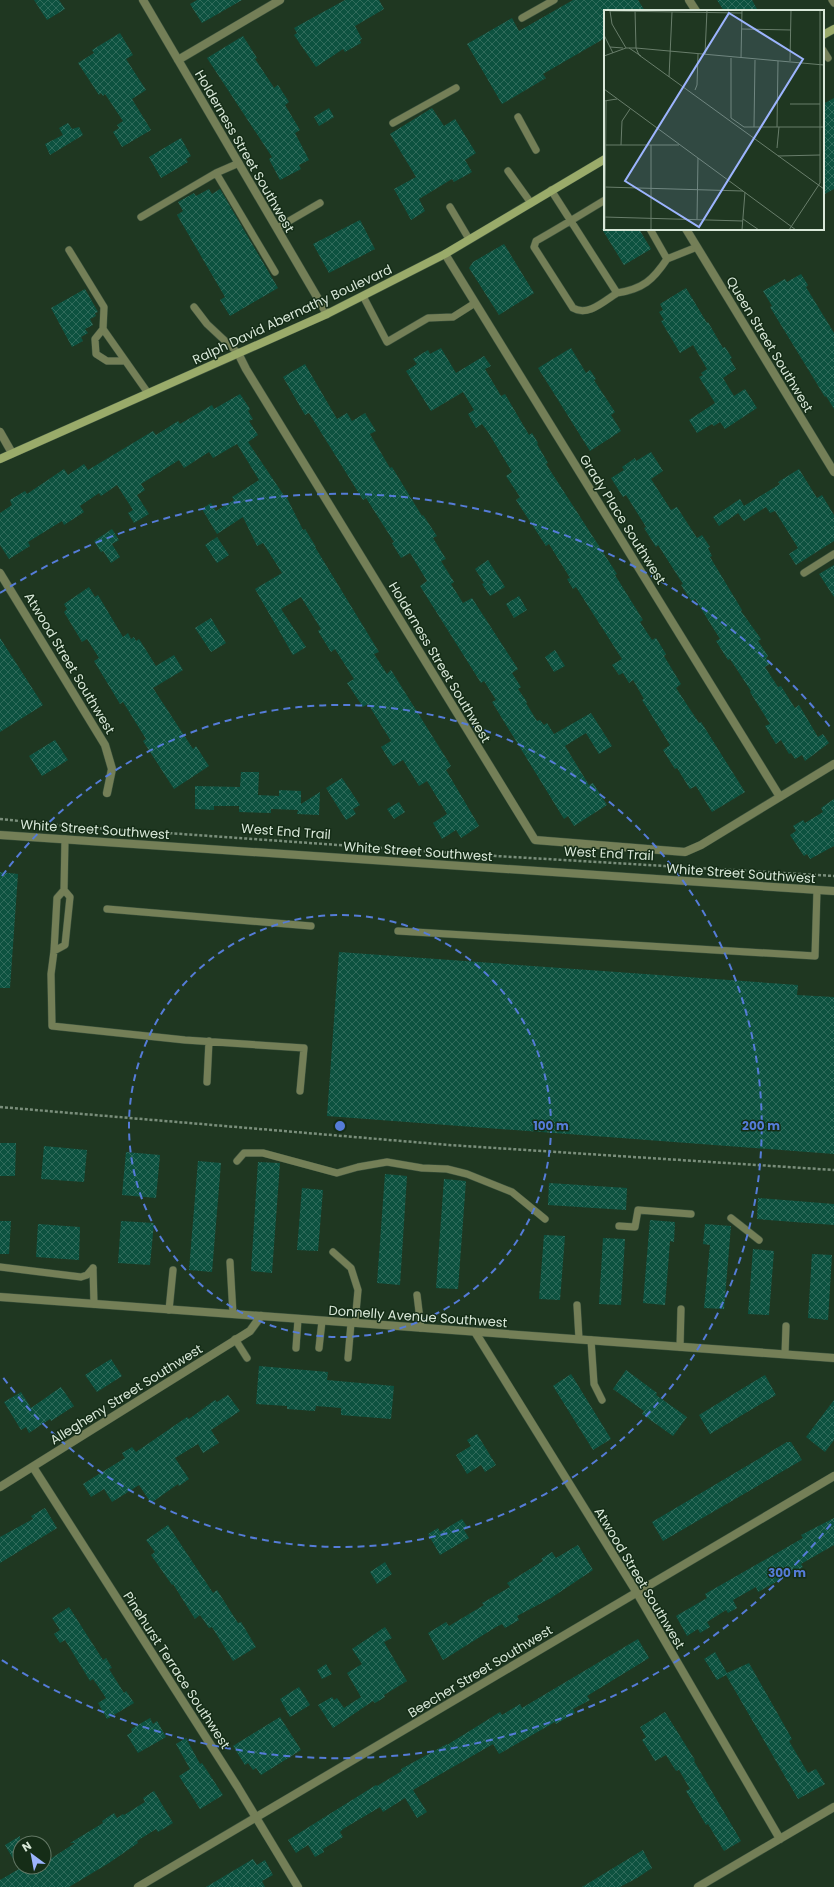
<svg xmlns="http://www.w3.org/2000/svg" width="834" height="1887" viewBox="0 0 834 1887" font-family="Poppins,sans-serif">
	<defs>
		<pattern id="building-cross-hatch" width="8" height="8" patternUnits="userSpaceOnUse"><rect width="8" height="8" fill="#0d5240"/><path d="M0 0l8 8M0 8l8-8" fill="none" stroke="#306b5b"/></pattern>
	</defs>
	<rect width="100%" height="100%" fill="#1f3721"/>
	<path fill="url(#building-cross-hatch)" d="M34 0H59L65 9 47 20Z
		M197 0H242L202 23 190 4Z
		M345 0H379L384 9 355 26 362 39 360 40 361 43 345 52 343 49 316 67 294 35 297 33 294 28Z
		M573 0H638L645 11H605V38L543 74 546 78 502 104 467 44 512 18 519 31Z
		M717 0H752L758 11H724Z
		M120 33 133 55 126 59 146 90 132 99 151 130 122 147 113 132 119 128 117 125 123 121 105 94 103 96 101 93 99 95 78 63 94 53 92 50Z
		M243 36 257 58 255 59 273 86 274 88 278 85 289 102 285 105 300 130 295 133 309 160 299 165 301 169 280 180 269 159 272 157 207 58Z
		M834 98V189L823 195V104Z
		M329 108 334 117 319 126 314 117Z
		M432 108 444 126 455 119 476 153 465 160 472 172 454 182 452 179 419 199 425 211 411 220 394 189 416 177 390 134Z
		M68 123 72 129 79 127 83 135 50 155 45 144 63 135 59 128Z
		M181 138 191 156 186 159 188 162 161 178 149 157Z
		M209 189 212 194 220 189 278 288 230 316 220 300 225 297 177 215 183 211 178 202 194 193 196 196Z
		M360 220 375 249 329 273 313 244Z
		M602 229H639L651 249 624 265Z
		M504 244 534 293 499 315 469 268 473 262Z
		M801 274 808 285 806 287 834 333V409L826 396 825 397 770 307 772 306 763 291 785 279 787 282Z
		M686 288 707 323 708 322 723 348 725 347 732 358 730 359 736 369 723 378 734 396 745 389 757 408 725 429 720 422 714 426 712 424 697 433 689 420 715 403 699 377 703 375 701 373 707 369 693 345 680 353 661 321 664 320 659 312 663 310 660 304Z
		M85 289 98 312 95 313 96 316 90 319 93 325 85 329 88 333 81 337 83 341 72 347 51 308Z
		M441 348 456 373 484 356 491 366 485 369 501 396 505 394 529 435 532 433 538 443 537 444 548 463 546 464 617 574 615 575 643 620 640 622 652 640 656 638 666 654 664 656 681 684 676 688 699 723 701 722 745 792 712 812 696 786 690 789 677 768 675 769 663 750 670 745 642 700 644 699 633 680 629 683 623 673 619 675 612 665 622 659 576 587 573 589 567 579 570 578 549 544 546 546 516 500 520 497 506 476 512 472 488 432 482 424 476 428 468 414 474 410 463 392 431 411 406 371 417 364 413 359 428 350 430 354Z
		M571 348 586 373 590 370 596 379 594 380 615 412 611 415 621 431 590 451 538 368Z
		M305 364 337 419 347 413 352 421 365 413 376 431 370 434 390 468 392 467 422 516 423 515 437 536 433 538 446 559 441 561 454 582 451 584 463 603 472 598 518 669 512 673 521 687 518 689 527 702 526 703 537 721 540 720 544 725 547 723 554 734 591 713 612 746 599 754 586 733 565 746 589 785 593 783 607 805 574 826 568 816 564 819 492 702 496 700 484 681 481 683 420 586 427 581 410 553 401 558 392 543 394 542 366 498 363 500 309 413 305 415 283 377Z
		M240 394 250 409 248 411 253 419 249 421 258 435 248 442 285 497 286 496 303 530 305 529 316 547H315L379 652 374 654 387 674 391 670 451 766 446 770 479 826 461 838 456 830 442 839 433 823 447 814 427 781 419 786 403 760 393 766 381 747 391 741 368 704 363 707 347 683 354 679 335 649 331 652 318 631 321 629 301 597 281 609 306 647 293 655 255 589 282 573 263 543 257 546 243 517 217 534 202 509 211 503 216 511 234 500 232 497 259 480 237 444 213 458 209 452 184 468 179 460 141 484 145 490 137 495 149 514 134 523 128 513 133 510 117 485 101 496 99 493 80 506 84 512 64 525 62 521 28 542 30 546 9 559 0 545V513L12 505 10 500 25 491 27 494 64 469 68 475 84 464 88 470 153 431 156 435 178 421 180 424 212 405 214 409Z
		M651 452 663 471 651 479 671 510 677 507 697 538 702 535 710 547 708 548 712 556 710 557 742 610 741 611 761 639 758 641 768 656 766 658 770 664 765 667 778 687 781 686 795 708 799 705 818 737 823 734 829 743 805 761 802 755 795 759 791 753 789 754 781 740 776 744 765 726 770 724 750 692 751 691 730 659 728 660 716 641 720 639 695 599 692 602 681 585 683 584 658 545 656 547 644 528 646 527 626 495 623 497 611 478 624 470 622 467 635 458 636 461Z
		M799 469 817 498 822 495 834 515V541L796 565 789 554 798 548 775 511 770 513 766 507 744 521 738 513 719 526 713 517 740 499 744 506 780 484 778 482Z
		M112 529 119 540 112 544 120 557 111 563 103 551 101 552 94 541Z
		M217 537 229 555 217 563 205 545Z
		M488 560 505 587 490 596 482 584 484 583 475 569Z
		M834 565V597L819 574Z
		M89 587 95 597 98 595 123 637 128 633 131 639 134 637 136 641 139 639 156 666 174 655 183 670 153 688 193 749 196 746 209 766 174 789 143 741 146 739 123 702 120 704 94 661 99 658 87 639 82 642 64 612 67 609 64 604Z
		M519 596 527 610 514 618 506 604Z
		M211 618 226 643 211 652 195 628Z
		M0 638 43 705 0 732Z
		M555 650 565 666 554 672 545 657Z
		M55 740 68 760 42 776 29 756Z
		M241 772H259L258 795 279 796V790L301 791V804L320 792 319 815 297 814 298 810 271 809V813L239 812V806H214V810L195 809V786L240 787Z
		M342 778 360 805 353 809 356 814 346 820 326 788Z
		M834 799V846L810 859 807 854 804 856 790 835 796 831 793 826 803 820 805 823 823 812 821 808Z
		M399 802 405 812 394 819 387 809Z
		M0 872 18 874 10 988H0Z
		M339 952 798 985 797 995 834 997V1154L327 1116Z
		M0 1143H16L15 1176H0Z
		M44 1146 87 1150 84 1182 41 1179Z
		M126 1152 160 1155 156 1198 122 1195Z
		M198 1161 221 1163 212 1272 189 1270Z
		M258 1162 280 1163 272 1273 251 1271Z
		M385 1174 407 1176 400 1285 377 1283Z
		M444 1179 466 1181 458 1289 436 1288Z
		M549 1183 627 1188 626 1210 548 1205Z
		M302 1188 323 1190 318 1251 297 1250Z
		M758 1198 834 1204V1225L757 1219Z
		M650 1220 675 1222 674 1242 670 1241 665 1305 643 1303Z
		M0 1221H11L9 1254H0Z
		M121 1221 154 1223 150 1265 118 1263Z
		M38 1224 80 1227 79 1260 36 1257Z
		M705 1224 731 1226 724 1309 704 1308 710 1245 703 1244Z
		M544 1235 565 1236 560 1300 539 1299Z
		M603 1238 625 1239 621 1305 599 1304Z
		M753 1249 774 1251 769 1315 748 1314Z
		M812 1254 832 1255 828 1320 808 1318Z
		M111 1359 122 1376 97 1392 85 1375Z
		M259 1366 328 1372 327 1380 394 1386 391 1419 341 1415V1408L316 1406 315 1411 287 1409V1406L256 1404Z
		M626 1370 657 1393 656 1395 687 1417 673 1436 642 1414 644 1411 613 1389Z
		M571 1374 611 1439 593 1450 553 1386Z
		M765 1375 776 1395 710 1434 699 1415Z
		M61 1387 74 1406 51 1421 50 1419 29 1433 26 1427 21 1430 4 1402 21 1392 31 1408Z
		M228 1395 240 1411 211 1430 219 1443 203 1453 198 1444 175 1458 189 1479 179 1486 178 1484 151 1503 139 1485 112 1502 104 1489 91 1497 83 1484 125 1458 122 1453 132 1447 136 1452 187 1417 189 1419 215 1400 217 1402Z
		M834 1400V1440L825 1452 806 1437Z
		M477 1434 496 1465 485 1472 481 1465 467 1474 456 1455 471 1446 467 1440Z
		M787 1442H791L802 1460 663 1541 652 1522Z
		M45 1508 57 1528 0 1563V1537L33 1519 31 1516Z
		M834 1518V1545L801 1564 803 1567 758 1592 756 1587 733 1600 737 1608 728 1613 726 1610 707 1622 710 1627 700 1633 698 1629 687 1636 676 1616 707 1598 705 1594 803 1538 801 1535Z
		M462 1519 468 1528 464 1530 469 1538 440 1555 428 1534 438 1528 440 1532Z
		M168 1525 213 1593 217 1590 238 1623 241 1622 256 1647 233 1661 212 1627 209 1628 200 1615 195 1619 173 1584 172 1585 151 1555 155 1552 146 1540Z
		M578 1545 593 1570 551 1598 517 1616 519 1620 505 1628 502 1624 496 1627 443 1660 428 1633 446 1622 449 1626 484 1605 482 1603 484 1602 510 1587 507 1583 543 1561 541 1559 552 1552 556 1558Z
		M385 1562 392 1574 377 1584 370 1572Z
		M69 1607 103 1660 106 1658 112 1668 109 1669 124 1693 126 1691 134 1703 107 1719 98 1703 106 1698 93 1679 90 1681 65 1640 60 1643 54 1634 60 1630 52 1618Z
		M385 1627 392 1638 384 1642 407 1681 384 1695 385 1697 375 1703 373 1701 333 1728 318 1705 332 1697 334 1700 337 1698 344 1708 361 1697 347 1673 362 1664 352 1649Z
		M638 1639 649 1658 587 1696 590 1700 573 1709 575 1713 556 1724 555 1722 499 1754 493 1744 413 1790 427 1812 417 1818 405 1798 383 1812 380 1807 343 1829 340 1832 343 1837 323 1849 324 1852 315 1857 308 1845 296 1853 288 1840 376 1785 377 1786 402 1771 401 1769 447 1744V1745L500 1712 502 1715 520 1704 522 1708Z
		M715 1652 727 1673 749 1663 792 1739 789 1741 808 1773 816 1769 825 1784 798 1799 726 1675 717 1680 708 1665 704 1659Z
		M326 1664 332 1674 322 1679 317 1670Z
		M299 1687 310 1705 290 1717 280 1699Z
		M665 1712 695 1760 694 1761 741 1841 724 1851 708 1824 706 1825 686 1791 690 1789 679 1770 676 1771 666 1755 655 1761 642 1740 646 1737 640 1727Z
		M280 1717 301 1750 261 1775 256 1768 253 1770 248 1763 245 1765 233 1746Z
		M150 1718 153 1724 157 1721 166 1737 138 1753 127 1735 132 1732 131 1729Z
		M186 1738 200 1764 202 1763 223 1795 200 1809 179 1776 190 1769 176 1744Z
		M154 1791 173 1823 158 1832 156 1829 137 1841 138 1843 109 1863 69 1887H0V1880L19 1869 5 1845 20 1836V1869L23 1867H44V1863L75 1843H70L103 1823 102 1821 114 1813 117 1818 123 1814 124 1815 145 1802 143 1798Z
		M643 1850 652 1868 637 1878 620 1887H582Z
		M253 1859 257 1865 265 1860 273 1875 262 1881 265 1887H206Z"/>
	<g fill="none" stroke-linecap="round" stroke-linejoin="round">
		<defs>
			<path id="service" d="M832 0 834 3
				M522 18 554 0
				M823 50 828 58
				M518 117 536 150
				M393 123 456 88
				M508 171 531 203
				M216 173 275 272
				M551 190 617 293C604 301 588 317 573 308L534 247 536 241C559 228 582 214 605 200
				M450 207 469 239
				M141 217 216 173 239 163
				M277 228 320 203
				M69 250 104 307 103 329 148 393
				M667 259 697 247
				M617 293C643 289 653 280 667 259L650 229
				M363 296 387 342 428 318 453 317 475 303
				M194 307 207 324 238 353
				M103 329 95 339 96 354 107 361H125
				M804 573 834 554
				M65 839 64 890 57 898 54 951 51 974 52 1026 185 1040 304 1048 300 1091
				M107 909 311 926
				M398 931 815 956 817 890
				M54 951 65 945 70 897 64 890
				M207 1082 209 1041
				M237 1161 244 1153H263L337 1173 358 1167 387 1162 422 1168 447 1169 467 1174 512 1192 545 1219
				M731 1218 759 1240
				M619 1226 635 1227 638 1210 691 1214
				M333 1252 351 1268 358 1290 355 1323
				M230 1262 233 1314
				M0 1267 81 1277 87 1275 93 1268
				M93 1268 94 1304
				M417 1295 421 1328
				M577 1305 579 1339
				M169 1310 173 1270
				M235 1339 247 1358
				M591 1340 594 1384 602 1400
				M680 1347 681 1309
				M296 1348 298 1319
				M319 1348 322 1321
				M785 1354 786 1326
				M348 1358 351 1323"/>
			<path id="minor" d="M143 0 327 314
				M689 0 696 11
				M178 60 280 0
				M686 229 834 472
				M445 254 780 797
				M238 353 246 369 535 840 685 852 701 845 834 764
				M0 432 12 453
				M0 573 105 745 112 769 107 793
				M475 1332 637 1593 780 1839
				M33 1467 237 1786 298 1887
				M0 1487 250 1331 261 1316
				M698 1887 834 1807"/>
			<path id="tertiary" d="M0 835 834 891
				M0 1297 834 1358
				M138 1887 834 1476"/>
			<path id="secondary" d="M823 35 834 29
				M0 459 327 314 445 254 605 159"/>
		</defs>
		<use href="#service" stroke="#3d533e" stroke-width="8"/>
		<use href="#minor" stroke="#3d533e" stroke-width="9"/>
		<use href="#tertiary" stroke="#3d533e" stroke-width="9"/>
		<use href="#secondary" stroke="#3d533e" stroke-width="9"/>
		<path stroke="#7a8e7b" stroke-width="2.5" stroke-dasharray="3 2" stroke-linecap="butt" d="M0 819 67 826 496 856 834 876
			M0 1107 449 1145 834 1170"/>
		<use href="#service" stroke="#747f57" stroke-width="7"/>
		<use href="#minor" stroke="#747f57" stroke-width="8"/>
		<use href="#tertiary" stroke="#747f57" stroke-width="8"/>
		<use href="#secondary" stroke="#9aab6a" stroke-width="8"/>
	</g>
	<g fill="none" stroke="#557cd8" stroke-width="2" stroke-dasharray="7 5">
		<circle cx="340" cy="1126" r="211"/>
		<path d="M2 876A421 421 0 1 1 2 1376"/>
		<path d="M831 1524A632 632 0 0 1 0 1659M0 593A632 632 0 0 1 831 728"/>
	</g>
	<g text-anchor="middle" stroke-width="3" stroke-linejoin="round" paint-order="stroke">
		<g font-size="13" fill="#d9e8d9" stroke="#152d17">
			<text transform="translate(245 151) rotate(60)" y="5">Holderness Street Southwest</text>
			<text transform="translate(292 314) rotate(-25)" y="5">Ralph David Abernathy Boulevard</text>
			<text transform="translate(770 344) rotate(59)" y="5">Queen Street Southwest</text>
			<text transform="translate(623 519) rotate(58)" y="5">Grady Place Southwest</text>
			<text transform="translate(440 662) rotate(59)" y="5">Holderness Street Southwest</text>
			<text transform="translate(70 663) rotate(59)" y="5">Atwood Street Southwest</text>
			<text transform="translate(95 829) rotate(4)" y="5">White Street Southwest</text>
			<text transform="translate(286 831) rotate(4)" y="5">West End Trail</text>
			<text transform="translate(418 851) rotate(4)" y="5">White Street Southwest</text>
			<text transform="translate(609 853) rotate(3)" y="5">West End Trail</text>
			<text transform="translate(741 873) rotate(4)" y="5">White Street Southwest</text>
			<text transform="translate(418 1316) rotate(4)" y="5">Donnelly Avenue Southwest</text>
			<text transform="translate(126 1394) rotate(-32)" y="5">Allegheny Street Southwest</text>
			<text transform="translate(640 1578) rotate(59)" y="5">Atwood Street Southwest</text>
			<text transform="translate(177 1670) rotate(57)" y="5">Pinehurst Terrace Southwest</text>
			<text transform="translate(480 1671) rotate(-31)" y="5">Beecher Street Southwest</text>
		</g>
	</g>
	<g transform="translate(604 10)">
		<rect width="220" height="220" fill="#1f3721"/>
		<path fill="none" stroke="#697e6b" stroke-width="1" d="M31 0 32 38 35 45 220 179M6 1 138 3M6 1 8 14 22 38M138 19 187 20M0 25 9 43M6 37 19 38M25 38 37 46M101 44 103 0M0 46 22 38H32L220 55M127 48V108L140 117H220M137 48 138 0M186 51 187 0M65 67 68 2M0 79 192 220M91 80 93 75 94 44M0 91 13 89M186 94H216M150 117 151 50M173 117 174 51M0 135H75M17 135 18 111 26 99M47 135V220M173 138 175 117M174 146 216 145M0 177 139 181M0 207 139 211M93 209 94 148M139 209 155 220M1 220 2 91M138 220 141 182M185 220 216 173V0"/>
		<path fill="#9cb4fd" fill-opacity="0.15" stroke="#9cb4fd" stroke-width="2" d="M125 3 199 49 95 217 21 171Z"/>
		<rect width="220" height="220" fill="none" stroke="#d9e8d9" stroke-width="2"/>
	</g>
	<circle cx="340" cy="1126" r="6" fill="#557cd8" stroke="#152d17" stroke-width="2"/>
	<g font-size="12" text-anchor="middle" font-weight="bold" fill="#557cd8" stroke="#152d17" stroke-width="3" stroke-linejoin="round" paint-order="stroke">
		<text x="551" y="1130">100 m</text>
		<text x="761" y="1130">200 m</text>
		<text x="787" y="1577">300 m</text>
	</g>
	<g transform="translate(32 1855) rotate(328)"><circle r="19" fill="#152d17" stroke="#637865"/>
	<path d="M0-3L7 15L0 10L-7 15Z" fill="#9cb4fd"/>
	<text y="-6" font-size="11" font-weight="bold" text-anchor="middle" fill="#d9e8d9">N</text>
	</g>
</svg>
